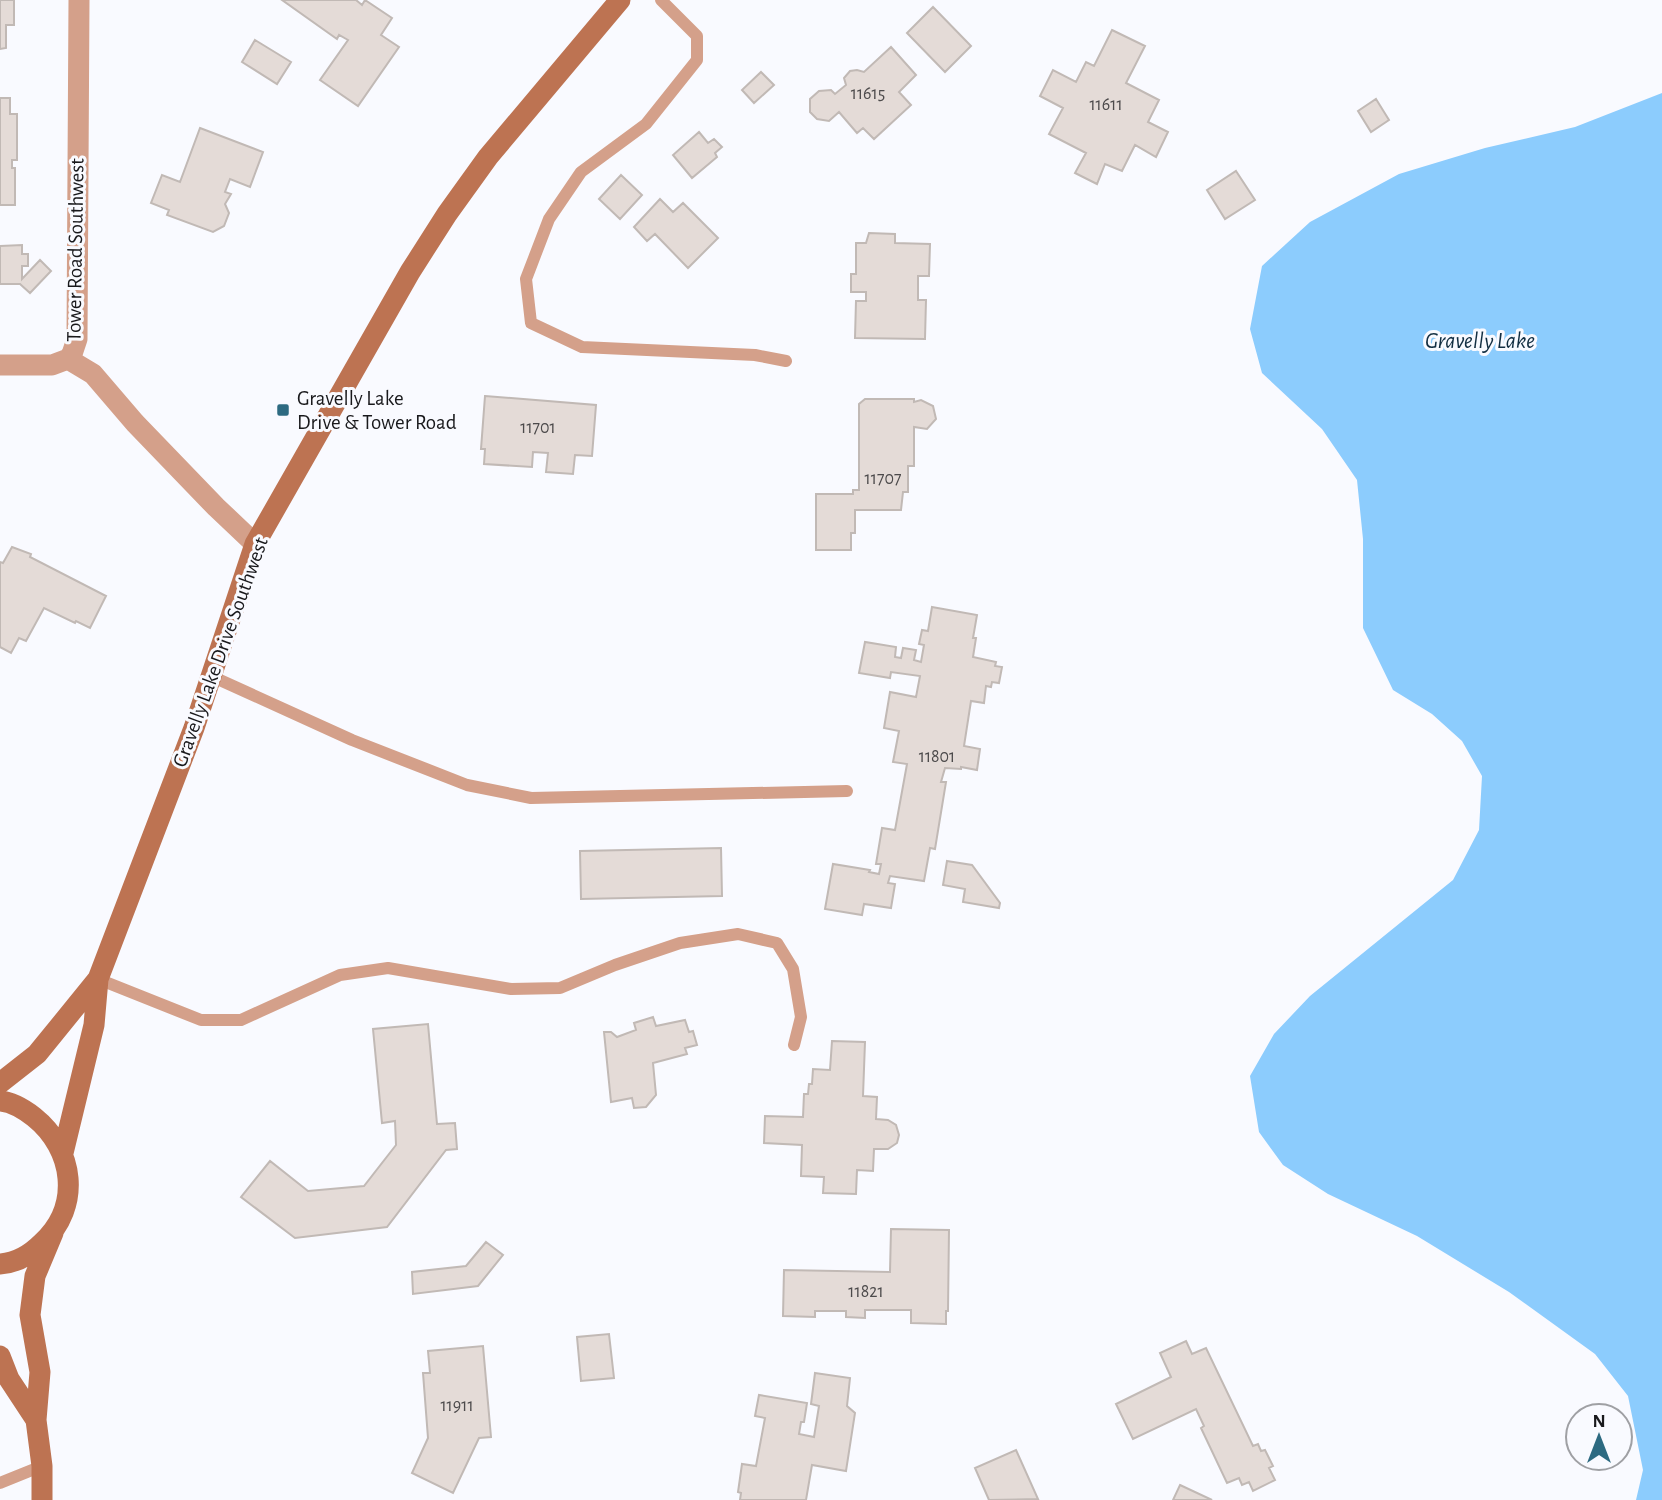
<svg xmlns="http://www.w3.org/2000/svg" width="1662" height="1500" viewBox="0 0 1662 1500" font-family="'Alegreya Sans',sans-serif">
	<rect width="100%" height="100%" fill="#f9faff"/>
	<path fill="#8cccfd" d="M1662 93V1500H1636L1643 1470 1628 1396 1595 1354 1509 1292 1417 1236 1328 1194 1283 1165 1259 1132 1250 1076 1274 1034 1310 996 1453 880 1479 830 1482 776 1462 741 1432 714 1393 690 1363 628V539L1357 480 1322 429 1262 373 1250 329 1262 266 1310 222 1399 174 1485 148 1575 127Z"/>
	<path fill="#e4dbd7" stroke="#c1b9b5" stroke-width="2" d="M0 0H14V25H6V48L0 49Z
		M282 0H356L362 5 365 0 392 18 381 35 399 47 358 106 320 80 348 40 339 35 337 39Z
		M933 7 971 46 945 72 907 33Z
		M1112 30 1145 46 1126 83 1159 100 1148 122 1168 132 1156 157 1135 145 1122 171 1105 164 1097 184 1075 173 1086 153 1049 134 1063 108 1040 96 1053 70 1076 82 1086 62 1094 66Z
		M255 40 291 62 277 84 242 62Z
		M891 47 916 75 899 92 911 105 874 139 863 128 857 133 839 112 829 121 817 119 810 112V99L819 91 831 90 835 94 846 85 844 78 850 71 857 70 864 72Z
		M761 72 774 85 754 103 742 90Z
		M0 98H10V114H17V160H12V168H15V205H0Z
		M1376 99 1389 120 1371 132 1358 111Z
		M200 128 263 152 250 187 230 179 225 192 231 194 225 204 229 213 224 226 213 232 167 215 169 210 151 203 162 175 180 182Z
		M699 132 708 143 714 139 722 147 715 153 717 157 692 178 673 155Z
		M1236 171 1255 200 1225 219 1207 190Z
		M621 175 642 195 620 219 599 199Z
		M660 199 673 212 683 203 718 238 688 268 655 234 647 241 634 227Z
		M869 233 895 234V243L930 244 929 276H918V300H926L925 339 855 338 856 301H866V292H851V274H856V243H866Z
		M22 245V254H28V266H22V279L40 260 51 271 30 293 20 284H0V246Z
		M485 396 596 405 592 456 575 455 573 474 546 472 548 453 533 452 532 467 484 464 485 449H481Z
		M865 399H914V402L921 400 933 406 936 419 927 429 914 427V466H908V492H903L901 510H855V533H851V550H816V494H853V490H859V404Z
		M12 547 31 554 30 557 106 596 90 628 76 621 75 623 44 608 26 641 19 638 11 653 0 647V562L3 563Z
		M932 607 977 615 973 638H976L973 657 996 662 995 666 1002 667 999 683 992 682 991 687 986 686 984 703 971 701 964 746 980 749 977 770 961 767V769L945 768 941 782H946L935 849 930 848 924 881 890 876 888 883 895 884 891 908 864 904 862 915 825 909 833 864 870 870 869 872 879 874 881 864H876L882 828 895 830 907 764 893 762 899 731 884 728 890 692 916 697 920 676 891 672 890 678 859 673 865 642 896 647 895 657 901 658 903 648 916 650 914 660 921 662 924 645 919 644 922 630 928 631Z
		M721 848 722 896 581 899 580 851Z
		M947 861 972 865 1000 903 999 908 963 902 965 889 943 885Z
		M653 1017 656 1026 685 1020 689 1032 693 1031 697 1045 685 1048 687 1054 653 1063 656 1095 646 1107 634 1108 632 1098 611 1102 604 1032H611L617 1037 636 1030 634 1023Z
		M428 1024 437 1124 455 1123 457 1149 446 1150 387 1227 295 1238 241 1197 270 1161 308 1191 364 1186 396 1145 395 1121 382 1123 373 1029Z
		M832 1041 865 1042 863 1096 877 1097 876 1119 888 1120 896 1125 899 1135 897 1143 888 1149H874L873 1171 857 1170 856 1194 823 1193 824 1177 801 1176 802 1145 764 1143 765 1116 803 1117 804 1094H808L809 1084H812L813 1069 830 1070Z
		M891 1229 949 1230 948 1311H946V1324L911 1323V1310H865V1318L846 1317V1311H815V1317L783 1316 784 1270 890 1272Z
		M486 1242 503 1255 478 1286 413 1294 412 1272 466 1266Z
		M609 1334 614 1378 581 1381 577 1337Z
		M1186 1341 1192 1354 1206 1348 1253 1446 1258 1444 1261 1451 1265 1450 1273 1466 1269 1468 1275 1480 1253 1491 1249 1482 1242 1485 1239 1478 1227 1483 1201 1428 1204 1426 1196 1409 1133 1439 1116 1404 1171 1377 1160 1353Z
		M483 1346 491 1437 479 1438 453 1493 412 1473 428 1438 423 1373H430L428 1351Z
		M815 1373 850 1378 847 1406 855 1413 846 1471 812 1465 806 1500H740L741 1493 738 1492 742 1464 756 1466 765 1418 755 1416 759 1395 807 1403 804 1422H801L799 1434 814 1437 819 1406 811 1404Z
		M1016 1450 1038 1499 989 1500 975 1468Z
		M1180 1485 1212 1500H1173Z"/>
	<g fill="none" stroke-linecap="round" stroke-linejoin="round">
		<path stroke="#d4a08a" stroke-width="12" d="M661 0 697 36V60L646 124 581 172 549 219 526 279 531 323 582 347 755 355 786 361
			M211 676 352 740 467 785 531 798 847 791
			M98 979 201 1020H241L340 975 388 968 511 989 560 988 615 965 680 943 738 934 777 943 793 969 801 1017 794 1045
			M0 1483 42 1466"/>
		<path stroke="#d4a08a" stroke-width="21" d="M68 359 72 354 77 339 79 0
			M68 359 93 374 135 423 216 507 255 544
			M0 365H52L68 359"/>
		<path stroke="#bd7352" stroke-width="21" d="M0 1083 37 1054 98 979
			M0 1101C12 1102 25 1110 34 1117 74 1149 82 1206 42 1243 31 1254 16 1263 0 1264
			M63 1153 94 1025 98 979 194 728 255 544 410 272 447 214 488 157 620 0
			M0 1356 9 1379 36 1420
			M42 1500V1466L36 1420 40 1372 30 1315 35 1276 53 1233"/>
	</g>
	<rect fill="#2d6a81" stroke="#f9faff" stroke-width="2.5" x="276" y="403" width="14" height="14" rx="3.5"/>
	<g text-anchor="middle" stroke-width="6" stroke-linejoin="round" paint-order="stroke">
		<g font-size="18" fill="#4c4a4b">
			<text x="868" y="99">11615</text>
			<text x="1106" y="110">11611</text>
			<text x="538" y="433">11701</text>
			<text x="883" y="484">11707</text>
			<text x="937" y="762">11801</text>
			<text x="866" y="1297">11821</text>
			<text x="457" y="1411">11911</text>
		</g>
		<g font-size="21" fill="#19191c" stroke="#f9faff">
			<text transform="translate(75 250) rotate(-89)" y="7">Tower Road Southwest</text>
			<text transform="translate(220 652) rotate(-70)" y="7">Gravelly Lake Drive Southwest</text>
		</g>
		<g font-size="21" fill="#19191c" stroke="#f9faff" text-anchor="start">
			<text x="297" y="405">Gravelly Lake<tspan x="297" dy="24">Drive &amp; Tower Road</tspan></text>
		</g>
		<g font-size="23" font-style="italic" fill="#122e42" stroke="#f9faff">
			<text x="1480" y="348">Gravelly Lake</text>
		</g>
	</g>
	<g transform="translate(1599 1437)"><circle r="33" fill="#f9faff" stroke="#9fa0a4" stroke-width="2"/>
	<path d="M0-5L12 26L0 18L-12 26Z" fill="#2d6a81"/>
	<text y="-10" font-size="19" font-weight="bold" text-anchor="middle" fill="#19191c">N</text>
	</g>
</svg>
